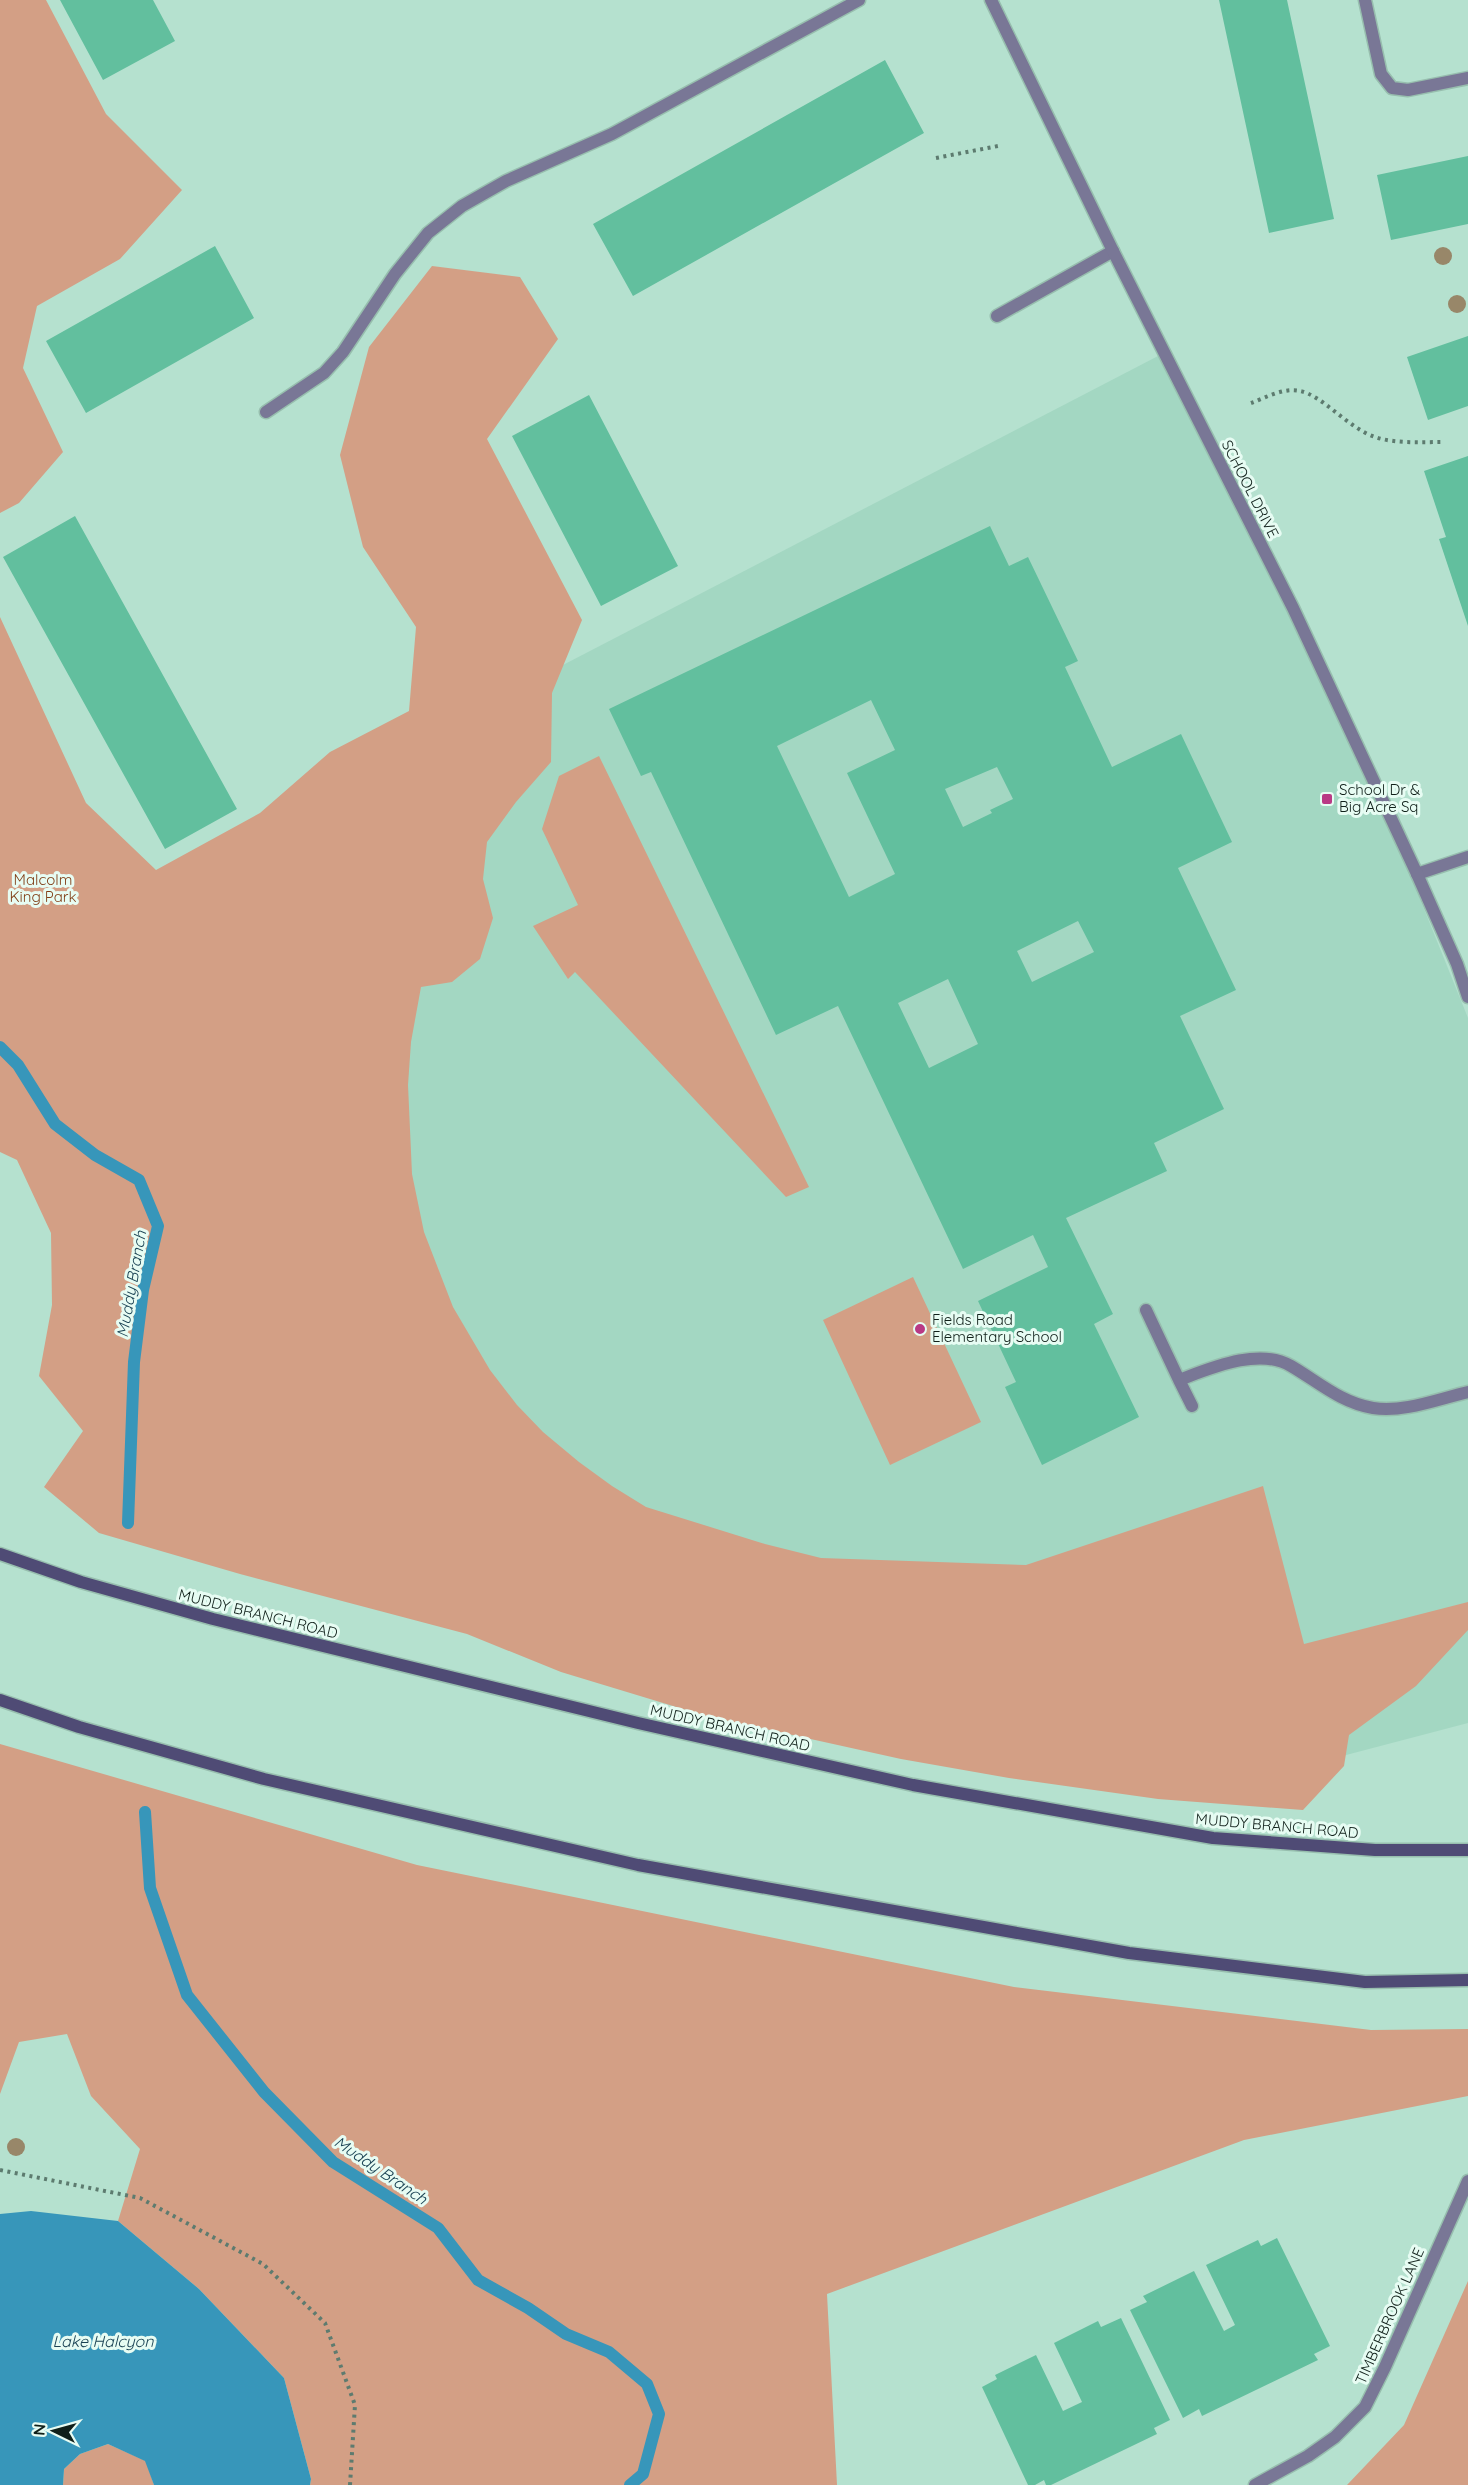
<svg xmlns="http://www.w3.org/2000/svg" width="1468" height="2485" viewBox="0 0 1468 2485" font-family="Quicksand,sans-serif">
	<rect width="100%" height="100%" fill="#b5e1cf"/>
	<path fill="#a3d7c2" d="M1160 355 1307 651 1412 879 1468 1018V1723L1289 1770 525 1640 151 879Z"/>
	<path fill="#d39f85" d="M0 0H46L106 114 182 190 120 259 37 306 23 368 63 452 19 503 0 513Z
		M432 266 520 277 558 339 487 439 582 620 552 693 551 762 516 802 487 842 483 879 493 918 480 959 452 982 421 987 411 1042 408 1085 412 1174 424 1232 453 1307 490 1370 517 1405 543 1432 579 1462 612 1486 646 1507 765 1544 821 1558 1026 1565 1263 1486 1304 1644 1468 1602V1630L1416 1686 1349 1735 1344 1766 1303 1810 1158 1799 1009 1778 901 1759 706 1716 561 1672 467 1634 240 1574 99 1533 44 1487 83 1431 39 1376 52 1305 51 1233 17 1160 0 1152V617L86 803 156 870 260 813 330 752 409 711 416 627 363 547 340 455 369 347Z
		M599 756 809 1187 786 1197 575 972 568 979 533 926 578 905 542 829 559 776Z
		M913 1277 981 1422 890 1465 823 1320Z
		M0 1744 417 1865 1014 1987 1371 2030 1468 2029V2096L1244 2140 827 2294 837 2485H310L311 2479 284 2378 199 2289 118 2221 140 2149 91 2096 67 2034 19 2042 0 2094Z
		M1468 2281V2485H1347L1404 2425Z
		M108 2444 146 2461 154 2485H63L64 2469 80 2454Z"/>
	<path fill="#3796ba" d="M31 2211 118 2221 199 2289 284 2378 311 2479 310 2485H154L145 2461 108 2444 80 2454 64 2469 63 2485H0V2214Z"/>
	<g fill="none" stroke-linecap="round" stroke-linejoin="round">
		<path stroke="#3796ba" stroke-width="12" d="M0 1047 18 1065 55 1124 95 1155 139 1180 158 1226 143 1290 134 1362 128 1523
			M145 1812 150 1888 187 1995 264 2092 333 2162 438 2228 478 2280 528 2308 566 2334 609 2352 647 2384 659 2414 643 2474 630 2485"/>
	</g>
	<path fill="#62bf9e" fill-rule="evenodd" d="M60 0H153L175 41 103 80Z
		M1219 0H1287L1334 219 1269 233Z
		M885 60 924 133 633 296 593 224Z
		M1468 156V224L1391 240 1377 175Z
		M215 246 254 318 86 413 46 341Z
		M1468 336V406L1428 420 1407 357Z
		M589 395 678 566 601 606 512 436Z
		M1468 456V626L1439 539 1446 537 1424 471Z
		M75 516 237 809 165 849 3 557Z
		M990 526 1009 566 1028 557 1078 661 1065 667 1112 767 1181 734 1232 842 1178 868 1236 990 1180 1016 1224 1109 1154 1143 1167 1171 1066 1218 1113 1314 1094 1324 1139 1417 1042 1465 1005 1387 1016 1382 978 1301 1048 1267 1033 1235 963 1269 838 1006 776 1035 651 772 641 776 609 709ZM871 700 895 750 847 773 895 874 849 897 777 746ZM997 767 1013 799 990 810 992 813 963 827 945 789ZM1078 921 1094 952 1032 982 1017 951ZM948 979 978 1044 929 1068 898 1003Z
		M1277 2238 1330 2346 1314 2354 1318 2360 1202 2416 1199 2409 1183 2418 1130 2310 1147 2302 1143 2296 1194 2271 1224 2331 1235 2325 1206 2265 1258 2240 1261 2246Z
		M1121 2318 1170 2420 1154 2428 1157 2434 1051 2485H1046L1044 2480 1035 2485H1028L982 2387 997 2379 995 2375 1036 2355 1063 2411 1082 2402 1054 2343 1098 2321 1101 2327Z"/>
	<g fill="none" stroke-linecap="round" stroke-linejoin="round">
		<defs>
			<path id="service" d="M997 316 1113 251
				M266 412 324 373 343 352 395 274 428 233 462 206 506 181 612 134 859 0
				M1146 1310 1179 1380
				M1192 1406 1179 1380C1211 1368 1259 1347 1291 1366 1317 1381 1341 1403 1373 1408 1403 1413 1438 1399 1468 1392"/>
			<path id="minor" d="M1365 0 1381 74 1392 88 1408 90 1468 78
				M1417 874 1468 857
				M1255 2485 1308 2456 1335 2437 1365 2407 1385 2367 1468 2181"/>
			<path id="tertiary" d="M991 0 1113 251 1293 608 1417 874 1457 964 1468 997"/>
			<path id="secondary" d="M0 1554 81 1582 213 1619 638 1723 913 1785 1213 1838 1375 1850H1468
				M0 1700 79 1727 264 1779 638 1865 1129 1953 1365 1982 1468 1980"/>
		</defs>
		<use href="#service" stroke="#97beae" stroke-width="15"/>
		<use href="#minor" stroke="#97beae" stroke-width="15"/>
		<use href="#tertiary" stroke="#97beae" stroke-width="15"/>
		<use href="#secondary" stroke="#97beae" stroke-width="15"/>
		<path stroke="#5d7b6f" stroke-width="4" stroke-dasharray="3 4.5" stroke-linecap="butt" d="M936 158 998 146
			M1251 403C1265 398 1284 387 1300 391 1322 395 1348 428 1375 437 1396 444 1422 442 1444 442
			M0 2170 140 2198 263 2264 325 2323 355 2405 350 2485"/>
		<use href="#service" stroke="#797796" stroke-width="12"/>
		<use href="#minor" stroke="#797796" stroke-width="12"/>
		<use href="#tertiary" stroke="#797796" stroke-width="12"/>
		<use href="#secondary" stroke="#4f4b75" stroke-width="12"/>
	</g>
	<g fill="#988769">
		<circle cx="1443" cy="256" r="9"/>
		<circle cx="1457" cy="304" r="9"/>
		<circle cx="16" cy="2147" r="9"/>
	</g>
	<g fill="#b93985" stroke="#e7fcf3" stroke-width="2">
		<rect x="1321" y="793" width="12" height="12" rx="3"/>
		<circle cx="920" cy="1329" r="6"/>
	</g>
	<g text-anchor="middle" stroke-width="6" stroke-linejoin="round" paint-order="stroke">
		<g font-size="15" fill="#10201a" stroke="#e7fcf3">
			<text transform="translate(1250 489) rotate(63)" y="5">SCHOOL DRIVE</text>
			<text transform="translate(258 1614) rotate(14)" y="5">MUDDY BRANCH ROAD</text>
			<text transform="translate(730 1728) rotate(13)" y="5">MUDDY BRANCH ROAD</text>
			<text transform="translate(1277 1826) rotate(5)" y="5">MUDDY BRANCH ROAD</text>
			<text transform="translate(1390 2316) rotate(-66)" y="5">TIMBERBROOK LANE</text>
		</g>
		<g font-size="15" fill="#10201a" stroke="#e7fcf3" text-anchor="start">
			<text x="1339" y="795">School Dr &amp;<tspan x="1339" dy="17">Big Acre Sq</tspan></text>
			<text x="932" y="1325">Fields Road<tspan x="932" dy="17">Elementary School</tspan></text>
		</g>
		<g font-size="15" fill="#803d15" stroke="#e7fcf3">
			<text x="43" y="885">Malcolm<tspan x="43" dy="17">King Park</tspan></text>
		</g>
		<g font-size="16" font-style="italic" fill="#1b4354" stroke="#e7fcf3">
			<text transform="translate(131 1284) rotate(-80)" y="6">Muddy Branch</text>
			<text transform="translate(381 2170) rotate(34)" y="6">Muddy Branch</text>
			<text x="103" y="2347">Lake Halcyon</text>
		</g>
	</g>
	<g transform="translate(54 2431) rotate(275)" stroke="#e7fcf3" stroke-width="4.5" paint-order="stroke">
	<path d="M0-4.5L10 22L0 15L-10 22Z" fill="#10201a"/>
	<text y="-9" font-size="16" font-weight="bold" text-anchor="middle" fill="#10201a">N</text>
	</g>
</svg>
